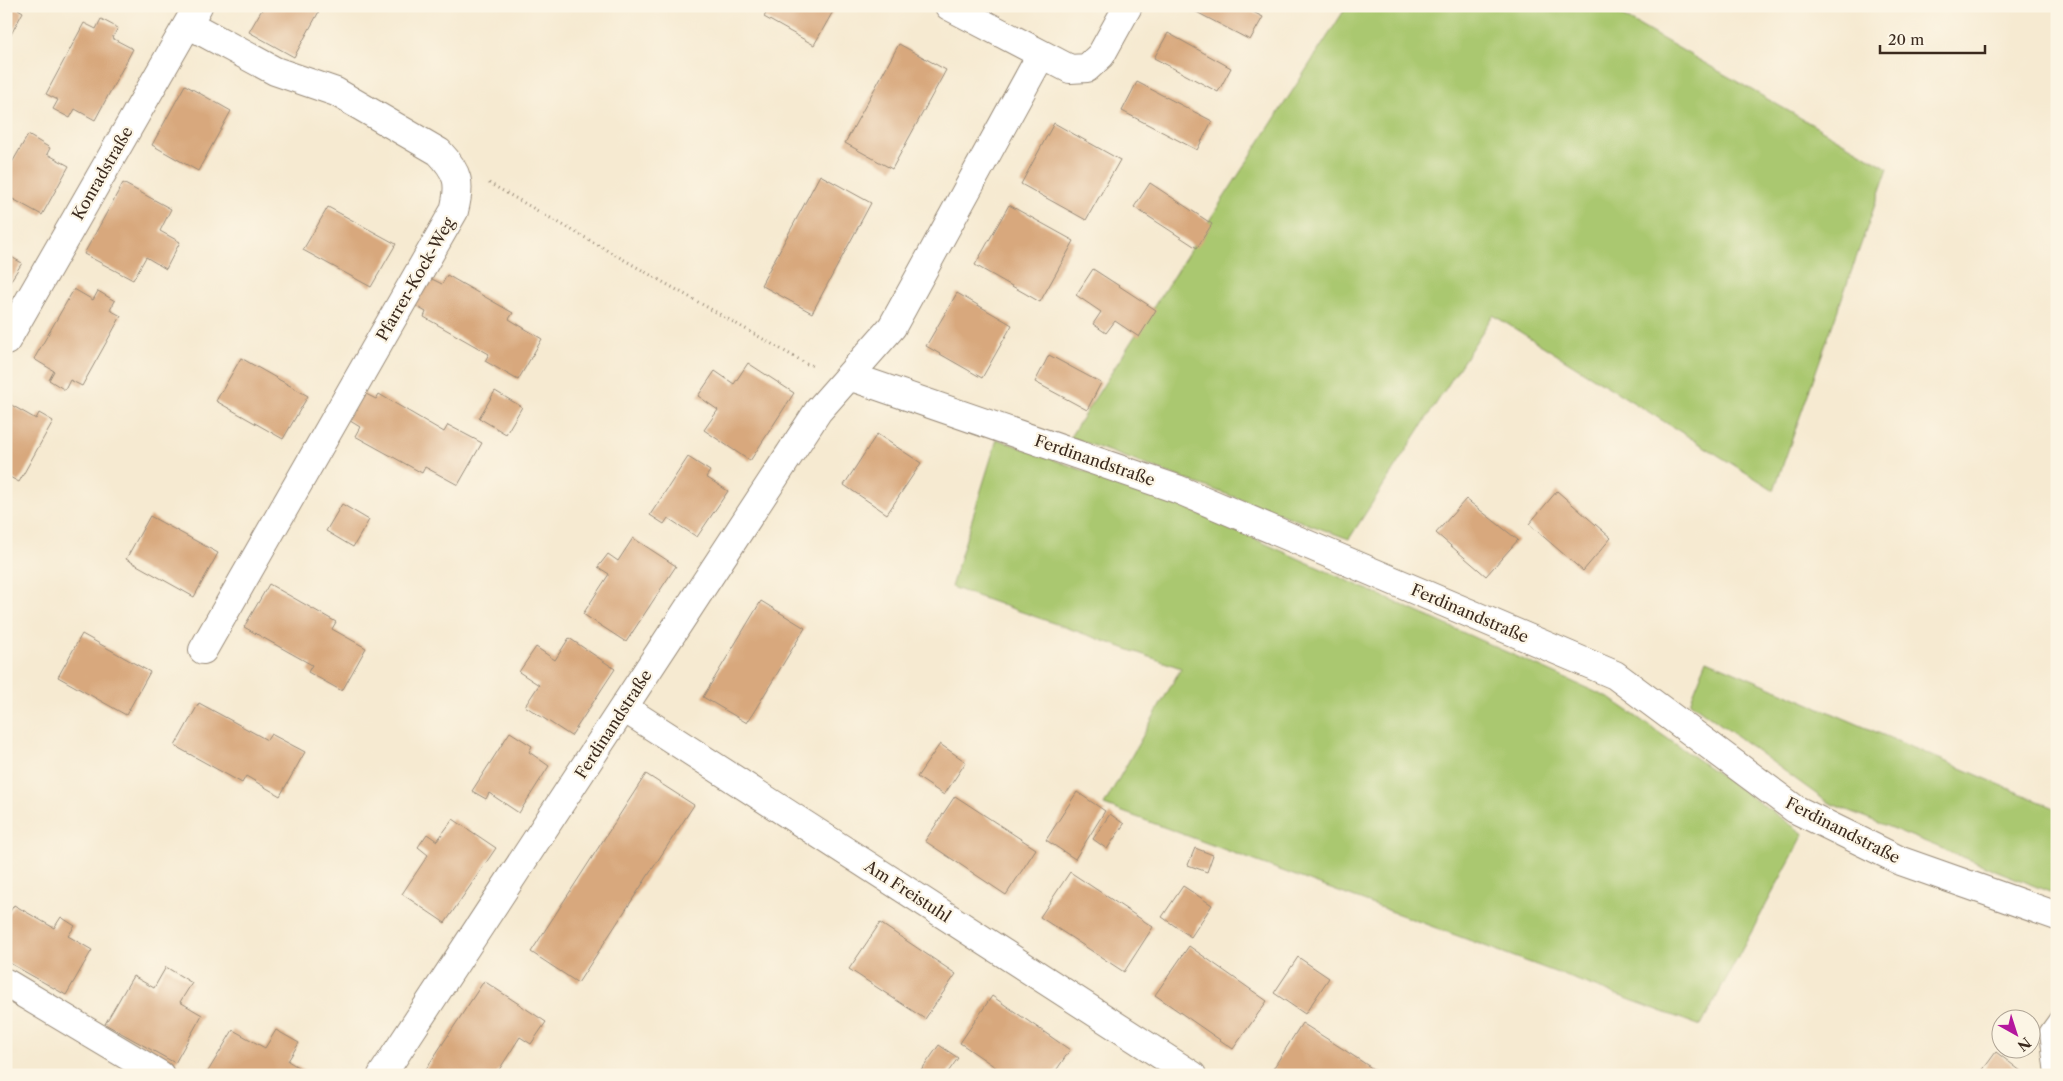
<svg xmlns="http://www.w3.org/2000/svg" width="2063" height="1081" viewBox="0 0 2063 1081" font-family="'Libre Caslon Text',serif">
	<rect width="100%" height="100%" fill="#fcf5e5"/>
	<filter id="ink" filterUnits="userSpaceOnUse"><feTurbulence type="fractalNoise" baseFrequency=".02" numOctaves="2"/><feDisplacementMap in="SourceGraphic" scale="10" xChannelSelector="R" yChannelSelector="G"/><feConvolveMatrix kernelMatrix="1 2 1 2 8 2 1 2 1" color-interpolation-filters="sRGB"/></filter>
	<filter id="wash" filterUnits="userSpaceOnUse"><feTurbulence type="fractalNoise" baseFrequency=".0096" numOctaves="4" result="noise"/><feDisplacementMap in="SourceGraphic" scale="20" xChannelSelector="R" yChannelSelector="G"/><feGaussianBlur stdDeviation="1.12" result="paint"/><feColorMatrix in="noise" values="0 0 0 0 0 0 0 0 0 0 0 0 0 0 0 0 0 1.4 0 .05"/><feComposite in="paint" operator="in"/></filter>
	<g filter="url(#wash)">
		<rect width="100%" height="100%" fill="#f6ead1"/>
		<path fill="#aac870" stroke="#727947" d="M1347 6H1605L1888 168 1774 490 1493 315 1349 539 1070 437Z
			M997 439 1186 508 1611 699 1804 834 1701 1026 1104 805 1181 668 951 587Z
			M1707 660 2057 809V895L1827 802 1690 702Z"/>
		<g id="blocks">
			<path fill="#d8a87d" d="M6 6H13L23 12 8 40Z
				M264 6H322L294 57 249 32Z
				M770 6H836L814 45 764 17Z
				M1185 6H1241L1263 17 1250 40Z
				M101 19 118 28 112 38 133 49 95 120 75 109 70 118 53 109 58 100 46 94 84 23 96 29Z
				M1168 33 1231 68 1218 92 1154 58Z
				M899 44 946 70 892 169 845 143Z
				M1137 82 1212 121 1197 150 1122 111Z
				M185 85 231 111 198 171 152 145Z
				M1054 123 1120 160 1086 220 1021 184Z
				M28 135 50 148 47 154 69 166 42 215 11 198 6 203V173Z
				M820 175 871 203 812 313 761 285Z
				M123 183 171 209 160 231 180 242 166 269 146 257 133 280 84 254Z
				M1150 183 1212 224 1197 248 1134 207Z
				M1009 205 1074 241 1040 302 975 265Z
				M328 207 396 244 371 287 303 250Z
				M6 254 22 263 6 288Z
				M1093 269 1156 310 1139 337 1115 321 1106 333 1093 324 1101 312 1076 295Z
				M447 275 513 313 509 319 542 339 518 380 485 361 489 354 424 317 426 312 412 304 428 277 442 284Z
				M74 289 93 300 98 291 115 301 110 310 121 316 82 386 70 380 65 390 49 380 54 371 34 359Z
				M957 293 1012 325 982 378 926 346Z
				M1049 355 1101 383 1087 410 1035 382Z
				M241 358 308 396 283 439 216 401Z
				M748 363 794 393 750 461 704 430 718 410 698 396 715 371 734 384Z
				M495 391 522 407 506 434 479 418Z
				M362 392 376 399 379 394 444 432 448 425 482 443 458 485 425 467 422 473 355 436 360 427 347 419Z
				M6 402 36 419 39 413 53 421 19 482 6 475Z
				M877 434 921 463 887 514 844 485Z
				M688 457 710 471 706 477 728 491 697 537 668 518 664 524 650 515Z
				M1557 491 1611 538 1583 571 1529 524Z
				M1466 499 1518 540 1486 576 1436 533Z
				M342 504 369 520 353 547 326 531Z
				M150 516 218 553 194 597 126 559Z
				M633 538 676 566 626 642 583 614 609 574 598 567 608 554 618 561Z
				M269 584 336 622 332 629 366 648 342 691 308 672 312 665 244 627Z
				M761 601 805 628 747 723 703 697Z
				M82 634 150 672 126 715 58 677Z
				M569 638 615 669 571 736 525 706 539 685 519 672 536 647 555 660Z
				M199 703 267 740 271 734 305 752 280 796 246 776 242 783 175 746Z
				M510 732 532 746 529 752 549 766 519 813 489 793 486 799 472 791Z
				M940 744 966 762 944 795 917 777Z
				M646 774 694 805 578 983 531 952Z
				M1077 792 1105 811 1075 859 1046 840Z
				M955 796 1036 849 1006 895 925 841Z
				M1110 814 1124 824 1107 849 1093 839Z
				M453 819 496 848 445 923 402 894 428 855 418 847 427 834 437 841Z
				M1195 848 1213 855 1207 872 1188 865Z
				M1070 872 1153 927 1124 972 1040 917Z
				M1183 886 1212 905 1191 937 1162 917Z
				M14 905 54 928 61 917 75 926 68 936 92 950 66 995 6 961V918Z
				M880 923 956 974 925 1019 849 969Z
				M1189 946 1267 1001 1233 1049 1155 995Z
				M1298 957 1329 978 1305 1014 1274 993Z
				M166 967 192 983 180 1002 202 1015 175 1063 105 1024 133 976 154 988Z
				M484 981 546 1022 531 1044 520 1037 497 1073 500 1075H422Z
				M992 996 1070 1050 1053 1075H1007L960 1043Z
				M1302 1023 1343 1049 1382 1075H1276L1271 1072Z
				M233 1030 265 1048 276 1030 299 1043 288 1061 311 1075H210L207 1073Z
				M939 1045 958 1058 946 1075H918Z
				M1996 1052 2026 1075H1979Z"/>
		</g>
	</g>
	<g filter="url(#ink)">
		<use href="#blocks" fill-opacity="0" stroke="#988a78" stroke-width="1"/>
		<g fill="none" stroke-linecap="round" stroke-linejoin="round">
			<defs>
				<path id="service" d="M2052 1075 2047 1031 2057 1017"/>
				<path id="minor" d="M949 6 1070 69 1087 68 1101 55 1128 6
					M188 24 275 71 336 92 439 152C459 173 461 184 454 211L203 650
					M6 341 198 6
					M849 376 1177 489 1615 675 1795 809 1901 861 2057 916
					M624 708 1192 1075
					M6 983 160 1075
					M382 1075 818 411 892 327 1041 55"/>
			</defs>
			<use href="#service" stroke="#988a78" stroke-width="16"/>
			<use href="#minor" stroke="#988a78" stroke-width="30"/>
			<path stroke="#988a78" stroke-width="3" stroke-dasharray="1 4" stroke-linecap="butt" d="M152 6 160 10
				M489 183 807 364 814 366"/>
			<use href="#service" stroke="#fff" stroke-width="14"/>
			<use href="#minor" stroke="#fff" stroke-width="28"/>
		</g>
	</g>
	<g text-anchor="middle" stroke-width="4.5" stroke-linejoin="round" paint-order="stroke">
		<g font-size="16" fill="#3b2a1e" stroke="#fcf5e5">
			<text transform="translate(102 173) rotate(-60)" y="6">Konradstraße</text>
			<text transform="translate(415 279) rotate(-60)" y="6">Pfarrer-Kock-Weg</text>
			<text transform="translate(1095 460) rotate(19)" y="6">Ferdinandstraße</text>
			<text transform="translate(1470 613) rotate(23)" y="6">Ferdinandstraße</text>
			<text transform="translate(613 724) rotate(-57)" y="6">Ferdinandstraße</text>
			<text transform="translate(1843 830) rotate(27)" y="6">Ferdinandstraße</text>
			<text transform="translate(908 891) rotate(33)" y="6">Am Freistuhl</text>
		</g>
	</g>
	<rect width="2063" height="1081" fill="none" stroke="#fcf5e5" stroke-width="25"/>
	<g transform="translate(2016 1034) rotate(141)"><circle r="24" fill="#fcf5e5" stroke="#afa495"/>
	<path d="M0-4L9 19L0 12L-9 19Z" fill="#b5179e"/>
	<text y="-8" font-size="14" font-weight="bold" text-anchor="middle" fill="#3b2a1e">N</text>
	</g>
	<path d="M1880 45v8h105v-8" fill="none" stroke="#3b2a1e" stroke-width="2.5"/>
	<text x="1888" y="45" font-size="15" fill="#3b2a1e" stroke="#fcf5e5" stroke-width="4" paint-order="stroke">20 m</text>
</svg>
